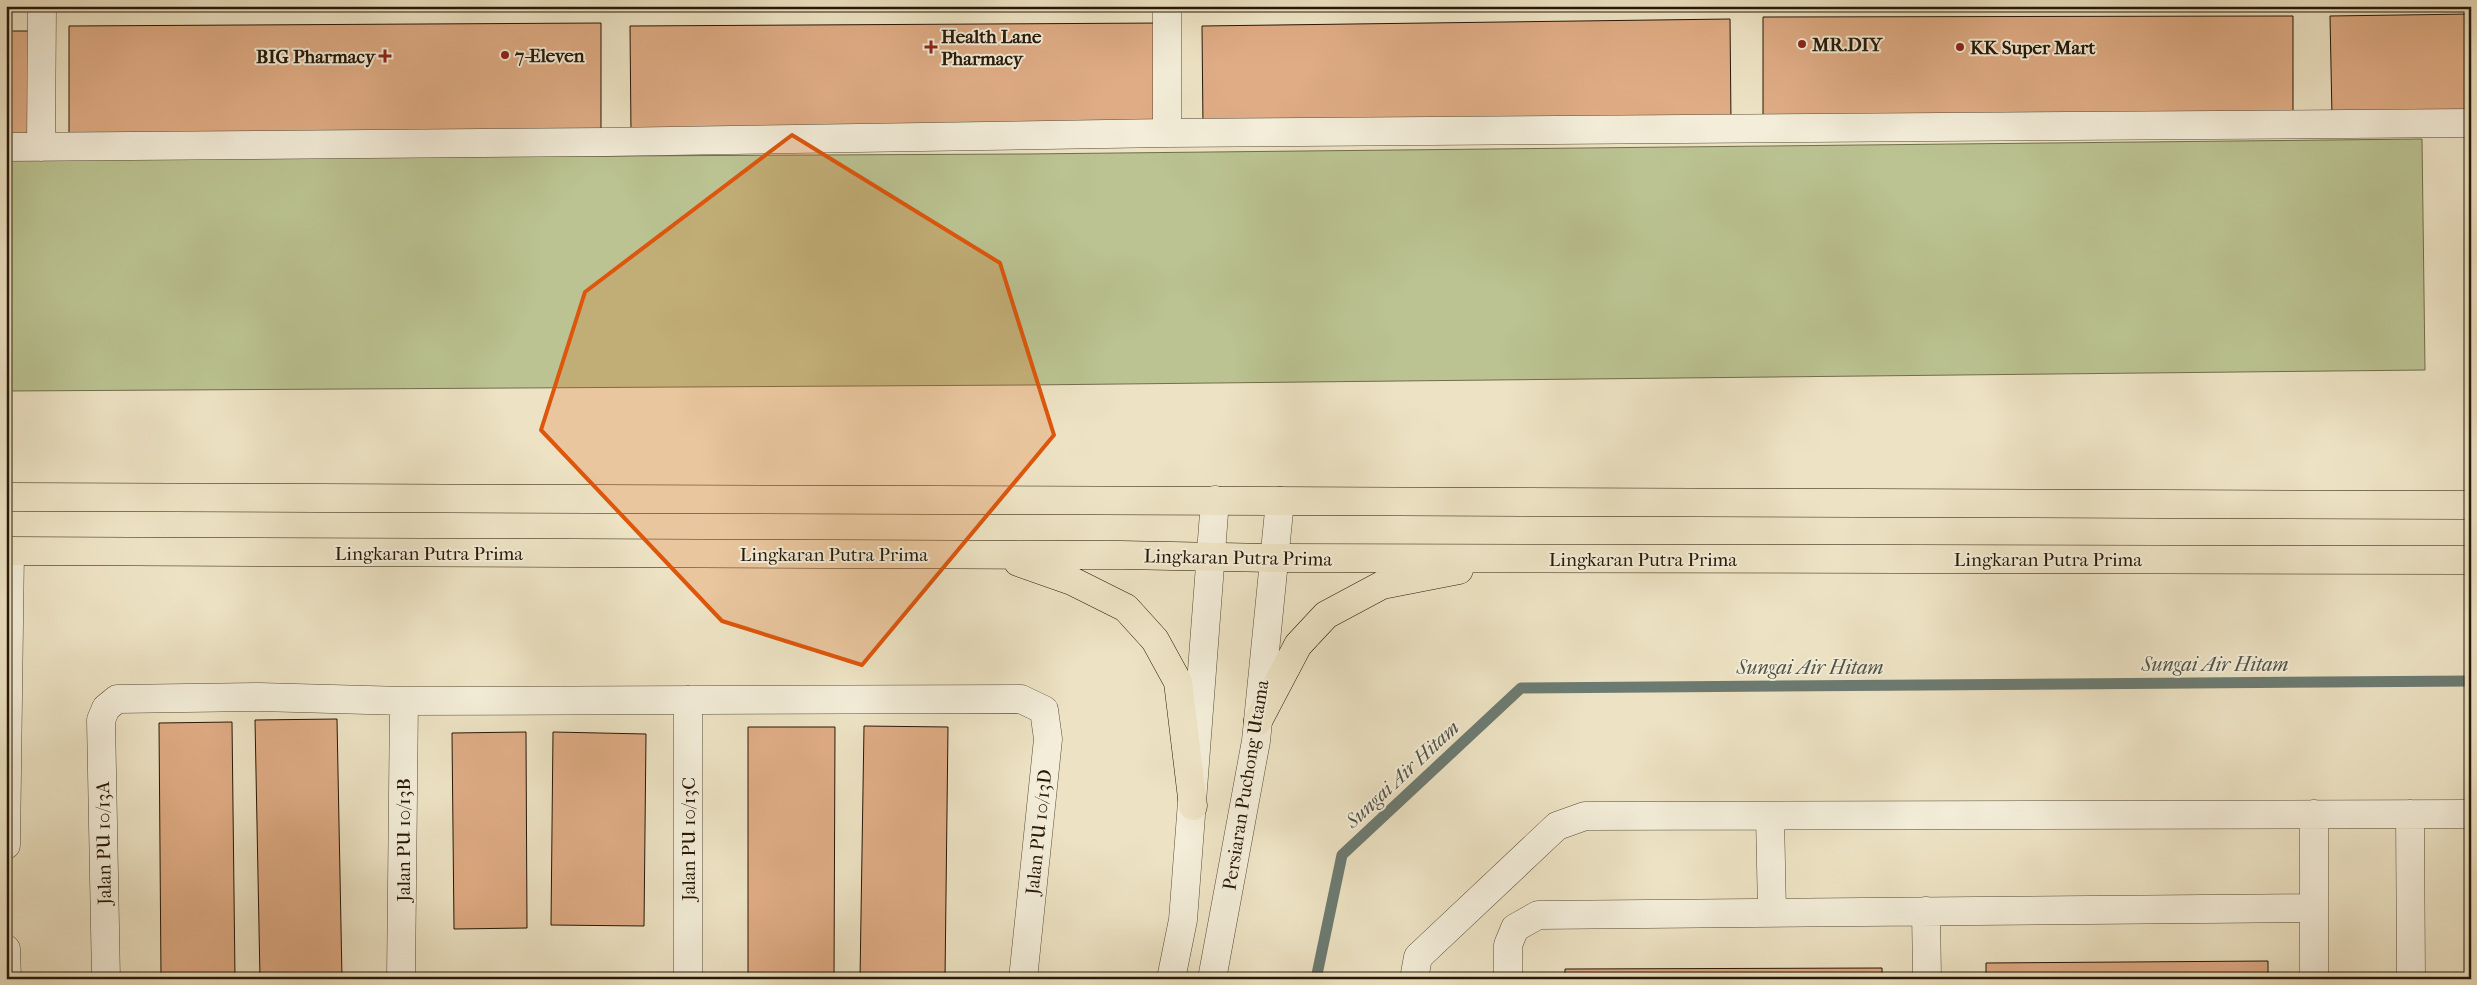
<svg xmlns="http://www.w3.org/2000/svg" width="2477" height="985" viewBox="0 0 2477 985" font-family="'IM FELL French Canon',serif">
	<rect width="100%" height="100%" fill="#ede3c4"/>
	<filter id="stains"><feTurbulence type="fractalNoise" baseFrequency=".004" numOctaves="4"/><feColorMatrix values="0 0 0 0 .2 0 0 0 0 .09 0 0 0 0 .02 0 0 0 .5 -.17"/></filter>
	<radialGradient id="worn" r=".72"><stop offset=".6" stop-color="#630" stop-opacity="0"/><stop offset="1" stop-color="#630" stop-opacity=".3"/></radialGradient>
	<path fill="#bbc392" stroke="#716e4c" d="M2422 139 2425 370 1027 385 6 391V159L1025 154Z"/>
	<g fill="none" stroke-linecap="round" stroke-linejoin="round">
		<path stroke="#6c7b72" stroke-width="11" d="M1316 979 1342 855 1521 688 2471 681"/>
	</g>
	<path fill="#dfac85" stroke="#271807" d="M2471 14V116L2332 117 2330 16Z
		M2293 16V119L1763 121V17Z
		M1730 19 1731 122 1203 129 1202 26Z
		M601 23V136L69 140V26Z
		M1162 23V131L631 134 630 26Z
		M6 31H32V141H6Z
		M337 719 342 979H260L255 720Z
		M232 722 235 979H161L159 723Z
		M864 726 948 727 945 979H860Z
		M748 727H835L834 979H748Z
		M526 732 527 928 454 929 452 733Z
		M553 732 646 734 644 926 551 925Z
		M2268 961V979H1986V963Z
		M1882 968V979H1565V969Z"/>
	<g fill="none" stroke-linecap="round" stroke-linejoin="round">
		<defs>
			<path id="minor" d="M1167 6V133
				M6 147 607 142 1167 133 2471 123
				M41 147 42 6
				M2314 814V979
				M2410 814 2411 979
				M1770 816 1772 912
				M6 845 10 551
				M1926 911 1927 979
				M6 949 7 979
				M106 979 101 720 106 708 117 699 259 697 404 701 1021 699 1044 710 1048 739 1023 979
				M401 979 404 701
				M688 979V700
				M1171 979 1183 920 1215 500
				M1212 979 1256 741 1280 501
				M1414 979 1418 957 1557 826 1585 816 2471 814
				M1508 979V945L1515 928 1538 915 2314 908"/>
			<path id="major" d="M6 497 2471 505
				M6 551 1121 555 1275 558 2471 560
				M1018 562 1072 581 1126 608 1155 640 1178 682 1193 806
				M1258 721 1298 645 1326 615 1382 585 1459 570"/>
		</defs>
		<use href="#minor" stroke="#584b36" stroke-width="29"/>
		<use href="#major" stroke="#271807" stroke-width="29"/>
		<use href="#minor" stroke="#f3edd9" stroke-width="28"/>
		<use href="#major" stroke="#ede3c4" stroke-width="28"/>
	</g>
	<path fill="#de560c" fill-opacity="0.2" stroke="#de560c" stroke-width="4" stroke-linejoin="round" d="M792 135 1000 263 1054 435 862 665 722 621 541 430 585 292Z"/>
	<g fill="#8f2418" stroke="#f3edd9" stroke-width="2">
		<circle cx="1802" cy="44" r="5"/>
		<path d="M928.5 39.5h5v5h5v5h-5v5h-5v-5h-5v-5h5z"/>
		<circle cx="1960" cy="47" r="5"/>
		<circle cx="505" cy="55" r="5"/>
		<path d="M382.5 48.5h5v5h5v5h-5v5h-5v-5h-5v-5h5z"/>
	</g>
	<g text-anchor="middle" stroke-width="4" stroke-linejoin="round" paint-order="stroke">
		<g font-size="19" font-weight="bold" fill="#271807" stroke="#f3edd9" text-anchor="start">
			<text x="941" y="43">Health Lane<tspan x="941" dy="22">Pharmacy</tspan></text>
			<text x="1812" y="51">MR.DIY</text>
			<text x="1970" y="54">KK Super Mart</text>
			<text x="515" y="62">7-Eleven</text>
			<text x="375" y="63" text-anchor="end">BIG Pharmacy</text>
		</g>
		<g font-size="19" fill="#271807" stroke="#f3edd9">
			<text x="429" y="560">Lingkaran Putra Prima</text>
			<text x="834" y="561">Lingkaran Putra Prima</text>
			<text transform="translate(1238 557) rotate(1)" y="7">Lingkaran Putra Prima</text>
			<text x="1643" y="566">Lingkaran Putra Prima</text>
			<text x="2048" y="566">Lingkaran Putra Prima</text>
			<text transform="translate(1245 785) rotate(-81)" y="7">Persiaran Puchong Utama</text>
			<text transform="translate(1038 832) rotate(-84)" y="7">Jalan PU 10/13D</text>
			<text transform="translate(688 839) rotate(-90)" y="7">Jalan PU 10/13C</text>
			<text transform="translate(403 840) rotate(-90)" y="7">Jalan PU 10/13B</text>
			<text transform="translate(103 843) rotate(-91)" y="7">Jalan PU 10/13A</text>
		</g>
		<g font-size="20" font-style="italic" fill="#4f5246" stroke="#f3edd9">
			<text x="2215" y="671">Sungai Air Hitam</text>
			<text x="1810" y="674">Sungai Air Hitam</text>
			<text transform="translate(1402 774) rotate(-43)" y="7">Sungai Air Hitam</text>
		</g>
	</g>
	<rect width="2477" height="985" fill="none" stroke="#ede3c4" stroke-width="25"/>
	<rect x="8" y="8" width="2462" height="970" fill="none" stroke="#271807" stroke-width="2.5"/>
	<rect x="12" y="12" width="2452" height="960" fill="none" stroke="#271807"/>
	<rect width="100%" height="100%" filter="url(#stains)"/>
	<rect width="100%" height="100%" fill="url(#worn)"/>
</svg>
